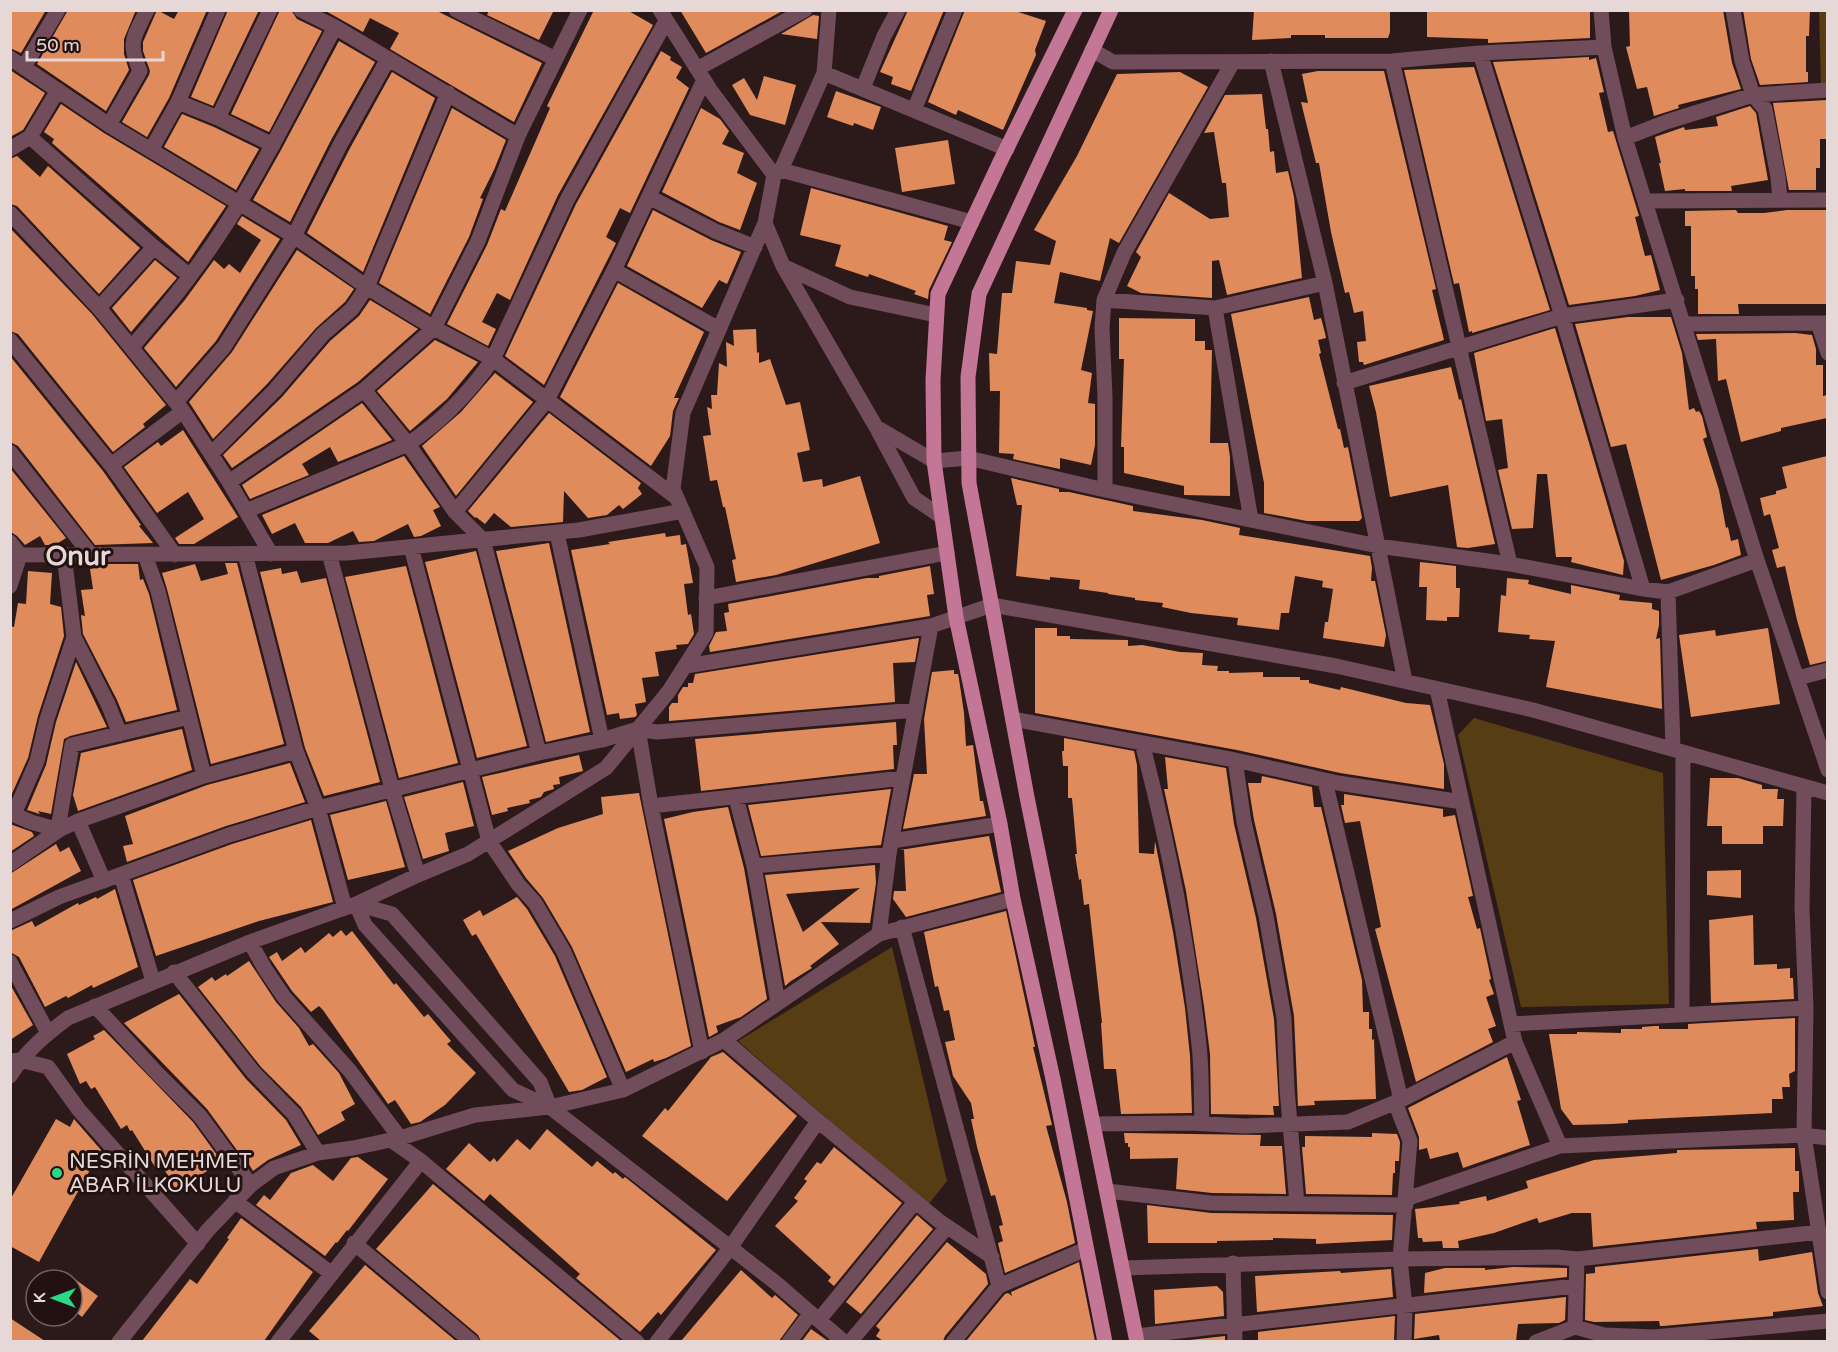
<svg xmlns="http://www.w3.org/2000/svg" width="1838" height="1352" viewBox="0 0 1838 1352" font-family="'Varela Round',sans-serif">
	<rect width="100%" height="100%" fill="#2c1a1a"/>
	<path fill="#573d13" d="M1819 11H1827V86H1821Z
		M1474 718 1663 773 1669 1004 1521 1007 1458 735Z
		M892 947 947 1181 927 1206 738 1041Z"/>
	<path fill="#df8b5c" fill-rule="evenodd" d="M10 10H46L21 53 10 48Z
		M68 10H136L124 39V54L129 70 106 111 37 64Z
		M157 10 174 19 179 10H207L169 98 147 137 122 122 149 75 150 71 143 51V42Z
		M228 10H259L213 106 191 97Z
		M280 10H291L297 19 322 31 269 132 231 114Z
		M324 10H435L542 63 514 122 390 49 399 33 370 18 363 32Z
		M489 10H554L539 40 487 15Z
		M594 10H627L653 25 558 195 510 300 497 293 482 322 496 329 488 346 447 324 487 245 501 209 505 211 550 108 547 106Z
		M680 10H784L706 53Z
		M908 10H944L911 91 891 84 893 77 880 72Z
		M965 10H1012L1046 21 1035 50 1036 55 1003 130 958 110 956 115 928 102Z
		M1254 10H1390V32L1388 38H1325V35H1291V38L1252 40Z
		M1427 10H1590V38L1488 43V39L1427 37Z
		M1662 10H1723L1732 63 1741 89 1678 105 1679 108 1654 116 1647 87 1637 89 1626 47 1630 46 1629 11Z
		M1743 10H1810L1809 36H1806V72H1808V82L1760 85 1751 59Z
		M813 15 819 16 817 39 781 34Z
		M339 41 375 62 331 140 290 222 253 200 281 150Z
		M661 51 671 57 670 60 682 67 676 78 689 88 630 213 620 208 606 237 616 243 544 385 505 356 576 204Z
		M1589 57V60L1596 58 1604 92 1599 93 1608 132 1613 131 1639 216 1635 217 1645 256 1651 255 1660 290 1635 296 1569 305 1493 62Z
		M1474 67 1550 310 1472 333V331L1469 332 1459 283 1454 284 1404 70Z
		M10 70 45 93 23 130 10 137Z
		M1318 71H1384L1436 289 1432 290 1444 340 1364 365 1363 362H1359L1357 342 1366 341 1363 311 1354 313 1349 292 1345 293 1331 232 1319 163H1316L1301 102 1308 103 1302 74Z
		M392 72 435 98 363 272 307 233 349 150Z
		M1180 72 1208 87 1119 243 1110 238 1100 281 1060 272 1054 303 1087 308V310L1093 311 1081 370 1092 373 1088 403 1095 404V445L1091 465 1060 458V469L1013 459 1014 454 999 453 1000 391H990L989 353 997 354 1002 293H1012L1016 261 1050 265 1056 241 1034 230 1077 156 1117 74Z
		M764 76 796 85 785 125 750 115 732 85 744 78 757 100Z
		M836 91 881 107 873 130 854 123 853 126 827 117Z
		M1262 94 1266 129H1268L1270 152 1274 151 1276 173 1288 171 1294 197 1302 278 1227 295 1219 260 1212 261V298L1141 293 1127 286 1141 257 1136 252 1169 193 1210 219 1229 217 1226 183H1222L1214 132 1204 133 1225 95Z
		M1827 100V139H1820V168H1816V190H1789L1773 103Z
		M61 104 104 133 226 206 188 262 52 143 54 139 44 132Z
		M1750 106 1756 113 1768 180 1731 186 1732 191H1685V189L1665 191 1659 163H1661L1655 137 1684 127 1685 130 1718 126 1716 117Z
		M452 108 506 140 494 170 480 198 483 199 469 237 430 314 379 283Z
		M701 108 720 119 729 131 722 144 744 153 737 173 757 183 740 230 719 222 662 192Z
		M182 114 214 127 259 149 236 190 164 147Z
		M948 140 955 184 902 192 895 148Z
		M17 156 40 177 48 166 140 248 99 294 17 206 10 204V159Z
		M811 188 948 226 944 240 952 242 929 290 928 299 914 294 916 291 869 274 868 277 835 266 841 245 800 235Z
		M653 210 711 240 741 252 727 284 719 280 702 308 627 266Z
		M1736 210 1738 213H1764L1787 210H1827V304H1738L1739 314H1698V289H1695V276H1691V226H1685V211Z
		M242 216 280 239 216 341 176 387 144 348 184 301 214 260 224 269 229 264 240 273 261 240 237 224Z
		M10 228 92 314 166 405 143 424 145 427 113 452 18 334 10 331Z
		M297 250 354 289 345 302 316 328 268 383 213 439 189 402 232 352Z
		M155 260 177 278 131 332 112 308Z
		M618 283 704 332 674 398H679L673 411 670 436 651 466 560 397Z
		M1309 297 1314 320 1321 318 1325 333 1326 338 1318 340 1321 353 1319 354 1338 429H1340L1344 448 1348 447 1362 518 1359 521H1307L1264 513V483L1231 314Z
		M370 300 418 329 358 382 232 468 223 455 282 397 330 341 359 316Z
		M1628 317H1671L1682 353 1689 410 1694 408 1696 412 1699 411 1702 416 1707 437 1703 439 1719 490 1726 528 1728 527 1731 541 1738 539 1741 555 1714 565 1661 580 1626 444 1611 447 1575 324Z
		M1119 318 1195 319V341H1205V350H1212L1210 443H1228L1230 457V496L1184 495V486L1124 473V447H1121L1124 359H1119Z
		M1555 328 1624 561 1623 575 1571 562 1572 557H1556L1547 474H1537L1533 528 1512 529 1498 470 1508 468 1502 419 1486 421 1474 353Z
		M756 329 757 353 759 352V363L770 359 786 405 800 402 810 450 797 453 803 482 822 479 823 487 860 476 880 543 776 575 736 582 732 560 736 559 734 550 725 507H723L717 480 710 481 703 436 711 435 707 407 712 409 711 395H717L719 363 727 367 726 342 734 346 733 330Z
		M1795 333 1812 335 1816 349V365H1823V396L1827 395V418L1781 428V431L1741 442 1726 379 1718 381 1716 339 1698 340 1696 334Z
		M435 340 478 362 447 399 410 431 377 391Z
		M10 356 103 471 141 525 139 526 153 543 95 545 18 446 10 442Z
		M1451 367 1459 400 1461 399 1495 544 1468 548 1457 547 1448 485 1390 497 1376 412 1369 386Z
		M495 373 533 402 456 496 422 446 461 412Z
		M362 403 392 440 338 462 330 447 302 464 309 475 250 499 242 485Z
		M549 413 641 483 638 488 642 494 623 509 619 505 607 515 588 518 564 491 563 522 511 527 494 513 485 524 476 517 475 518 468 511Z
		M183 430 238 517 194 544H179L175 538 204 519 188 492 157 513 124 467 158 442 161 446Z
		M404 456 440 507 433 510 441 526 421 536 414 537 408 524 374 541 359 542 353 531 328 543H305L295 523 272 534 262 515Z
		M1827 456V661L1810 665 1797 620 1785 566 1777 568 1772 550 1779 548 1770 514 1764 516 1760 498 1776 494V491L1787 488 1782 467Z
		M10 468 66 538 55 545H45L40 536 25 545 17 536 11 532Z
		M1011 478 1059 489V492H1069L1133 506V511L1202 520 1240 528 1239 535 1370 556 1372 568 1371 581H1375L1386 635 1384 647 1323 638 1325 622H1328L1333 589 1322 587 1323 581 1295 576 1289 613H1281L1279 630 1237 625 1238 618 1191 613 1162 607 1163 603 1135 600V598L1108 594V593L1079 589 1080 580 1050 577V580L1016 576 1022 505H1017Z
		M665 533 666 537 680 535 681 545 686 544 693 583 684 584 688 615 691 614 694 634 688 644 676 645 677 649 655 652 659 676 642 678 646 702 635 704 637 715 635 717 620 719 619 713 607 715 571 550 610 544 608 542Z
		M549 543 590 732 546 742 496 551Z
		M476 551 527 746 477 758 425 562Z
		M1420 562 1456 566V588H1460L1459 617H1447V621L1426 620 1427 587H1419Z
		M225 563H237L284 744 211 764 167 589 162 573 195 564 201 581 228 574Z
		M106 564H138L140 580 143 579 149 594 177 710 126 722 117 700 83 634 81 615 85 616 81 590 93 589 90 569 108 566Z
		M406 566 458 763 399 778 345 577Z
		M930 566 934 594 927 595 930 616 710 652 709 646 716 632 727 631 724 613 729 612 728 604 867 578H879V576Z
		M281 568 282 574 297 571 301 583 326 578 380 782 324 796 305 748 260 572Z
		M28 571 52 573 50 604 61 607 64 636 38 716 28 758 10 798V626L14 627 18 603 26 604Z
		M1507 578 1529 580 1528 584 1571 594V585L1620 595 1619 600 1652 603V609L1659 611V625L1656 639 1660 638 1662 709 1546 687 1555 641 1529 639 1530 635 1498 632 1501 595 1506 596Z
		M1035 628H1057V636H1070V639L1128 640V646L1142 645 1180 652 1203 653 1202 665 1218 666 1217 671H1229V673L1263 672V677H1300V680H1309V683L1340 690 1341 687 1406 703 1430 705 1444 764V789L1340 773 1237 750 1035 713Z
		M1768 628 1780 704 1691 717 1679 635 1715 630 1716 636Z
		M919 638 915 662 893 663 895 702 669 721V707L672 703H678V695L683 687H688V683H693L695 674Z
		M76 662 107 727 70 736 64 739 51 814 38 811 40 814 27 810 46 765 56 722Z
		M954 670V674H958L959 679 964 713 966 746 973 745 980 801H983L986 816 903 829 914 774H927L924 719 932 672Z
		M896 722 897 745H893L894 769 701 791 695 739Z
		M182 729 192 770 78 811 73 795 81 753Z
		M1064 738 1134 751 1137 765 1139 853 1154 854 1155 841 1173 932 1185 1008 1190 1056 1192 1113 1121 1114 1116 1069H1104L1101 1023H1102L1089 904 1084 905 1081 879 1079 880 1075 854H1077L1072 798H1068V766H1063L1062 751H1064Z
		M579 755 583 771 559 777 560 784 553 785 554 789 544 792 541 797 529 800 530 803 507 808 508 811 492 815 482 777Z
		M1165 757 1226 768 1234 824 1256 918 1274 1019 1279 1106H1273L1274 1115 1211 1114 1210 1054 1204 1006 1186 891 1164 789H1168Z
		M290 763 305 802 226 826 127 862 123 846 133 844 125 816 207 785Z
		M1262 776 1312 787 1314 807H1321L1362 980 1363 1012H1369V1029H1372V1040L1374 1039 1376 1099 1314 1101 1315 1105 1298 1106 1294 1016 1276 914 1254 820 1248 783H1261Z
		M1710 778H1738L1762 785V789H1778L1777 799H1784L1783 826H1763V844H1722V826H1707Z
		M463 782 474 826 445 833 449 851 423 859 404 797Z
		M891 789 881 845 761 856 748 805Z
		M639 793 691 1046 666 1058 654 1062 653 1059 626 1072 572 947 543 898 526 878 508 851 558 828 603 814 601 797Z
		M1344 794 1443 809V817L1455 815 1473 896 1468 897 1477 929 1480 928 1491 979 1489 980 1494 994 1486 997 1496 1026 1488 1029 1493 1042 1416 1082 1375 929 1381 927 1360 821 1345 823 1341 805H1344Z
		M386 801 405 867 348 880 330 815Z
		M728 807 744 868 767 999 741 1017 716 1026 718 1032 709 1037 664 819 693 812Z
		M311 820 333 902 259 921 156 956 133 880 232 844Z
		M10 824 32 832 34 836 10 852Z
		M989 836 1001 892 906 917 893 899 894 891H906L904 850H900Z
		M56 844 60 852 69 847 81 871 10 910V874Z
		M875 865 876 883 870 923 821 922 839 944 810 966 812 968 791 981 785 986 765 875ZM860 888 803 932 786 894Z
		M1741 870V898L1707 895V871Z
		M115 889 138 967 93 988 92 985 68 998 66 996 45 1007 19 957 10 952V931L32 921 35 927 78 903 79 905 96 897 97 899Z
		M517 897 527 909 555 956 607 1077 582 1090 569 1092 476 934 472 936 463 920 480 910 483 916Z
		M1006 911 1029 1018 1035 1047H1033L1052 1125 1046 1126 1067 1202 1075 1243 1005 1273 998 1243 1003 1241 999 1226 1003 1225 995 1195 991 1196 977 1147 971 1119H974L971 1103 953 1076 945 1042 955 1040 949 1010 944 1011 938 986 935 987 924 932Z
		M1753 915 1754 965 1777 964V969L1790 968V978H1793L1794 999 1711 1003 1709 920Z
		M341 930 346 936 352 931 394 985 396 983 424 1017 428 1014 451 1041 447 1044 476 1073 445 1105 420 1122 411 1124 395 1100 388 1104 323 1010 319 1006 311 1012 292 991 269 957 277 952 282 961 301 947 305 953 329 933 333 937Z
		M249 961 276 1002 299 1028 309 1046 313 1044 339 1073 355 1104 341 1112 345 1120 318 1135 301 1107 261 1067 198 987 212 977 215 981 226 974 227 976Z
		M10 984 33 1025 10 1040Z
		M179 994 246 1079 286 1120 301 1145 268 1160 253 1171 241 1151 239 1153 207 1109 124 1023Z
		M1795 1018V1071L1789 1074 1790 1087H1782L1783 1099H1772V1113L1628 1120V1123L1612 1124 1573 1125 1561 1109 1549 1034H1577V1032L1621 1033V1029H1642V1027L1655 1026H1659V1029H1688V1024Z
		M104 1030 193 1122 222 1162 176 1190 163 1167 157 1170 132 1130 130 1131 127 1125 121 1129 95 1087 91 1089 86 1081 80 1084 67 1054 95 1039 93 1036Z
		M723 1052 797 1116 727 1201 642 1136 665 1108 668 1111 711 1057Z
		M1507 1057 1521 1100 1517 1101 1530 1145 1463 1168 1458 1152 1430 1159 1427 1148 1419 1150V1137L1408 1108Z
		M56 1119 70 1127 74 1119 101 1150 39 1262 10 1246V1200Z
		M547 1129 592 1167 597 1161 613 1174 615 1172 623 1179 625 1177 716 1250 661 1315 658 1312 640 1332 576 1278 580 1274 490 1194 484 1201 446 1169 469 1143 490 1162 494 1158 497 1162 517 1139 530 1150Z
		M1124 1133 1261 1135 1260 1146H1282L1286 1194 1212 1193 1176 1189 1178 1158 1130 1159V1147H1128V1143H1125Z
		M1372 1133 1397 1134 1400 1142 1399 1161H1395V1173H1393L1392 1195 1306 1194 1302 1147H1305V1136L1372 1137Z
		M834 1147 902 1203 834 1286 828 1281 831 1277 775 1226 798 1201 794 1198 807 1181 804 1179 817 1162 821 1164Z
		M1795 1148V1171H1799V1192H1793L1794 1220 1756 1222 1757 1229 1593 1247 1591 1213H1572L1539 1223 1537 1218 1494 1233 1458 1241 1459 1248H1443L1442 1241 1423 1242 1422 1238H1418L1415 1209 1460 1204 1459 1202 1486 1196 1487 1201 1528 1188 1526 1181 1594 1160 1677 1153V1150Z
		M358 1157 388 1179 348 1231 347 1230 337 1243 336 1242 325 1256 256 1205 264 1195 270 1200 291 1173 313 1165 333 1181 351 1158Z
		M433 1184 621 1341H481L478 1335 376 1249Z
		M1147 1205 1211 1213 1393 1215 1392 1240 1316 1244V1239L1273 1238V1240L1217 1241V1243H1148Z
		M917 1215 933 1229 861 1314 846 1302Z
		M241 1218 313 1272 264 1341H142L190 1279 197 1284 229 1239 227 1238Z
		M947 1242 986 1274 988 1284 945 1336 943 1341H883L876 1336 880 1330 876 1326Z
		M1758 1249 1759 1261 1812 1252 1818 1293 1823 1306 1773 1312V1316L1663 1326H1660L1659 1321 1594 1322 1585 1320 1586 1274 1595 1273V1267Z
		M1079 1262 1095 1341H966L1005 1294 1008 1293 1012 1296 1011 1292Z
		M365 1265 456 1341H321L309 1331Z
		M1513 1267 1567 1268V1277L1424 1293 1425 1273 1445 1268H1485V1270Z
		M1391 1269 1393 1297 1257 1312 1255 1276 1340 1271 1341 1273Z
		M741 1270 772 1298 775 1295 798 1315 779 1341H681Z
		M72 1277 98 1296 82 1317 72 1309Z
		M1217 1286 1223 1292 1224 1316 1155 1324 1154 1290Z
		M1566 1297 1565 1320 1559 1323 1518 1324 1516 1341H1440L1439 1335 1414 1339 1415 1314Z
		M1395 1316 1394 1341H1258V1332Z
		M10 1318 45 1341H10Z
		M811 1329 828 1341H829H802Z
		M1225 1336V1341H1181Z"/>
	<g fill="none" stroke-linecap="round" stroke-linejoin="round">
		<path stroke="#714c5a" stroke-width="15" d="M301 10 335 27 518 136
			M456 10 556 59
			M660 10 711 91 774 175
			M1601 10 1604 47
			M1733 10 1742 61 1753 95 1765 109 1778 177 1780 199
			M1092 50 1113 62 1392 61 1480 53 1604 47 1625 138 1757 560 1828 770
			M1480 53 1562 316 1643 589
			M10 58 109 125 294 236 367 287 434 328 493 359 677 498
			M1271 61 1325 283 1405 681
			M1392 61 1510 564
			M24 67 58 10
			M697 69 805 10
			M824 73 1007 149
			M863 88 884 36 898 10
			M178 102 218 118 273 145
			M914 110 955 10
			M218 118 270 10
			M109 125 140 71C127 42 134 37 147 10
			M30 137 58 90
			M1625 138 1666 122 1753 95 1828 90
			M10 149 30 137 154 247 190 276
			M151 150 178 102 218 10
			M781 170 972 222
			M649 197 715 231 755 247
			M1646 201 1828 200
			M10 213 99 308 183 411 229 482 271 554
			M765 223 783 266 876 427 914 498 942 517
			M783 266 850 297 936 315
			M614 270 719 329
			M1104 300 1215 308 1325 283
			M99 308 154 247
			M1215 308 1251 520
			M1818 323 1828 353
			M1685 324 1828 323
			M10 340 111 465 175 555
			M132 347C151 324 172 301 190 276 248 200 290 111 335 27
			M1344 383 1562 316 1677 300
			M364 390 408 444 455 512 483 540 539 753
			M176 402 224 347 294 236 340 145 388 59
			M876 427 934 461 968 458 1105 490 1378 546 1510 564 1643 589 1668 592 1757 560
			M10 452 91 555
			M211 454 275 390 323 334 352 309 367 287 448 93
			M111 465 183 411
			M229 482 364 390 434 328 478 241 518 136 580 10
			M1105 490V397L1102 328 1104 300 1124 253 1233 62
			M246 511 408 444C441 422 470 392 493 359L567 200 666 21
			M455 512 547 400 614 270 704 80
			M557 533 602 740
			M10 542 20 555 10 586
			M411 547 489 841 518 884 535 903 564 952 623 1090
			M329 553 392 789 418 875
			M245 554 296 751 318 808 345 908
			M10 555 347 553 579 530 683 511
			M145 555 158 591 204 776
			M1668 592 1673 748
			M706 598 947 553
			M74 637 108 704 120 734
			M686 666 931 626
			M1798 678 1828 670
			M1437 689 1515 1042 1560 1146
			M1013 719 1235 760 1338 783 1462 802
			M638 729 651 806 702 1052
			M1142 743C1168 842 1188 943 1199 1045 1202 1071 1201 1098 1202 1123
			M1235 760 1244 822 1266 916 1284 1018 1287 1089 1297 1204
			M1325 781 1401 1100
			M1804 787 1802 908 1806 1008 1804 1135 1828 1292
			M736 798 754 866 778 1003
			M651 806 903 778
			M10 813 31 822 59 830 78 821 104 881
			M14 814 37 761 47 719 74 637 64 555
			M78 821 204 776 296 751
			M58 829 72 745 189 717
			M892 841 1000 824
			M10 864 59 830
			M754 866 889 854
			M121 875 153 981
			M356 904 365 925 513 1090 550 1107 776 1283 844 1342
			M356 904 392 914 540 1082 550 1107
			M10 921 59 897 229 835 318 808 539 753 602 740 638 729 657 732 916 710
			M902 927 999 1286
			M879 934 889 854 931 626 992 605 1336 666 1533 710 1828 793
			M250 942 265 969 284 997 350 1071 400 1138
			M10 962 48 1033
			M174 972 254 1073 294 1114 318 1153
			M95 1006 157 1073 200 1116 251 1185
			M1682 1014 1683 753
			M1511 1024 1806 1008
			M724 1040 818 1121 939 1221 992 1257
			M13 1061 20 1060 48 1067 79 1110 198 1244
			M10 1076C25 1052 45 1035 68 1018L250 942 356 904 418 875 468 854 606 768 669 691 706 633 707 567 673 489 683 413 765 223 774 175 781 170 824 73 829 10
			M1395 1102 1410 1141 1400 1259 1405 1306 1404 1342
			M1093 1124 1190 1123 1244 1126 1348 1122 1401 1100 1515 1042
			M391 1140 421 1161 637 1342
			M1107 1191 1211 1203 1406 1205
			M1406 1199 1560 1146 1804 1135 1828 1138
			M235 1201 332 1274
			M354 1243 472 1342
			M1577 1259 1820 1232
			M1233 1263 1235 1342
			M1123 1268 1400 1259 1556 1257 1577 1259 1575 1327 1604 1335 1654 1337 1828 1321
			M819 1320 915 1202
			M1136 1336 1575 1286
			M119 1342 208 1230 251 1185 274 1168 318 1153 353 1148 400 1138 475 1115 550 1107 623 1090 724 1040 879 934 1013 899
			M278 1342 421 1161
			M657 1342 730 1248 818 1121
			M789 1342 811 1313
			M850 1342 947 1227
			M953 1342 999 1286 1086 1249
			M1536 1342 1575 1327"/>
		<path stroke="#c37695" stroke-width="15" d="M1075 10 1000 162 938 294 933 380 934 461 956 617 1000 824 1013 899 1053 1079 1105 1342
			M1111 10 979 294 968 377 969 483 1027 797 1137 1342"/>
	</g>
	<circle fill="#2bd884" stroke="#211" stroke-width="2" cx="57" cy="1173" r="6"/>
	<g text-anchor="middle" stroke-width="6" stroke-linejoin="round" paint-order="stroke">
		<g font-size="21" fill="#e5d8d7" stroke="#211" text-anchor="start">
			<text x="69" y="1168">NESRİN MEHMET<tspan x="69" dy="24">ABAR İLKOKULU</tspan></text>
		</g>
		<g font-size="27" font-weight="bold" fill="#e5d8d7" stroke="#211">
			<text x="78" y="565">Onur</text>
		</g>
	</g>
	<rect width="1838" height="1352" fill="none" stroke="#e5d8d7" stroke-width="24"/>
	<g transform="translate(54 1298) rotate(270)"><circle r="28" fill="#221111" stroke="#706160" stroke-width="1.5"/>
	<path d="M0-4.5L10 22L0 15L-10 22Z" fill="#2bd884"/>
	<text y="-9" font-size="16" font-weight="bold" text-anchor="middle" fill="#e5d8d7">K</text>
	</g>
	<path d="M27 51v9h136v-9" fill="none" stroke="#e5d8d7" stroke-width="3"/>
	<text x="36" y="51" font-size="18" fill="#e5d8d7" stroke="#221111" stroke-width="4.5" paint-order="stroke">50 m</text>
</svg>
